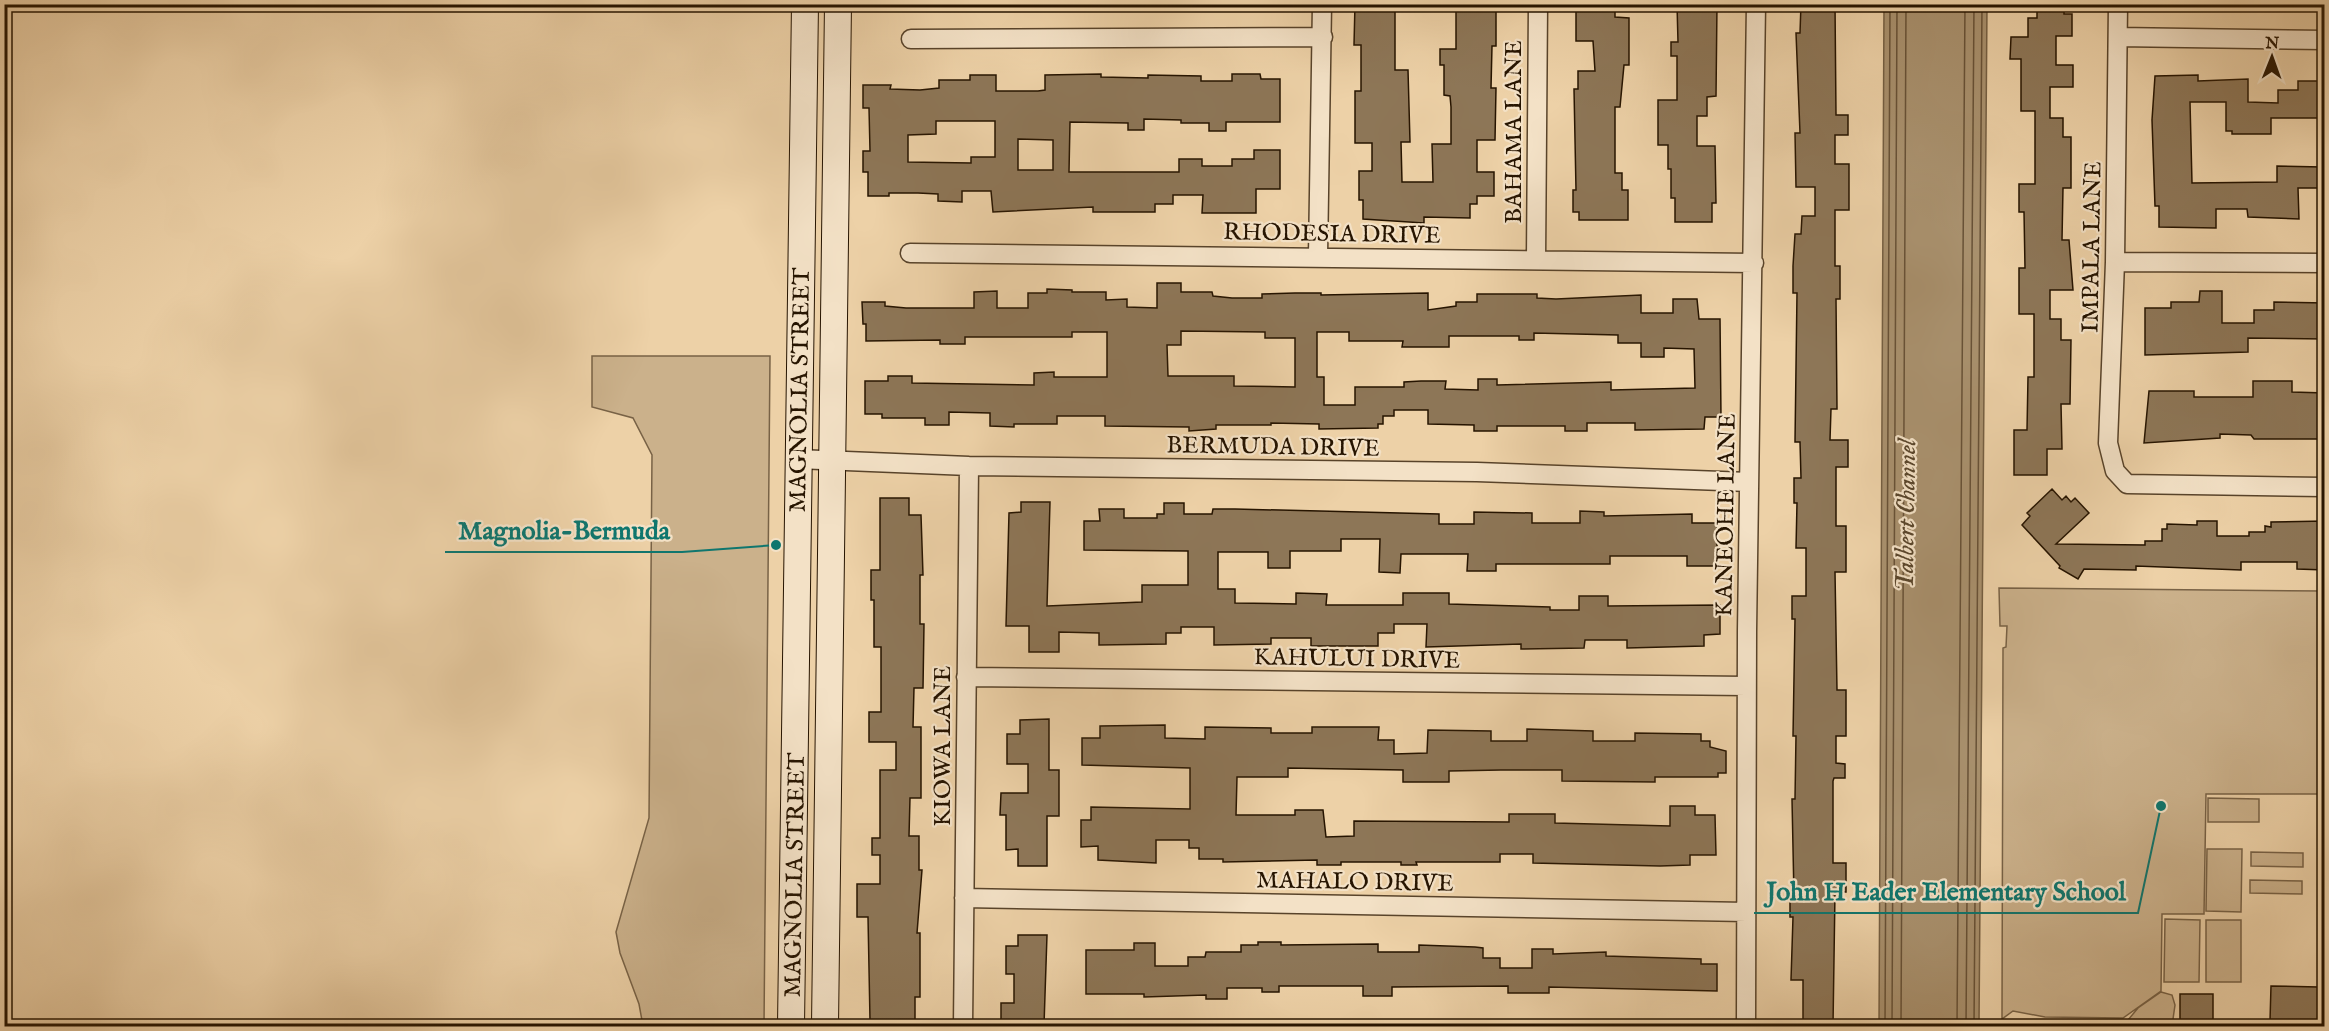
<svg xmlns="http://www.w3.org/2000/svg" width="2329" height="1031" viewBox="0 0 2329 1031" font-family="'IM FELL English',serif">
	<rect width="100%" height="100%" fill="#edd1a7"/>
	<filter id="stains"><feTurbulence type="fractalNoise" baseFrequency=".00333" numOctaves="4"/><feColorMatrix values="0 0 0 0 .2 0 0 0 0 .09 0 0 0 0 .02 0 0 0 .5 -.17"/></filter>
	<radialGradient id="worn" r=".72"><stop offset=".6" stop-color="#630" stop-opacity="0"/><stop offset="1" stop-color="#630" stop-opacity=".3"/></radialGradient>
	<path fill="#cbb18b" stroke="#786246" stroke-width="1.5" d="M592 356H770L764 1026H643L639 1004 620 953 616 932 649 818 652 455 633 418 592 407Z
		M1999 588 2324 591V794H2206L2204 914H2162L2161 991 2123 1018 2045 1017 2013 1011 2002 1019 2003 648 2006 647 2007 626H2000Z
		M2208 798 2259 799V822H2208Z
		M2207 849H2242L2241 912 2206 911Z
		M2251 852 2303 853V867L2251 866Z
		M2250 880 2302 881V894L2250 893Z
		M2165 919 2200 920 2199 982H2164Z
		M2206 920H2241V982H2206Z
		M2161 992 2172 995 2175 1005 2172 1026H2123L2138 1008Z
		M1997 1021 2099 1023 2113 1026H1997Z"/>
	<path fill="#a9916e" stroke="#755f42" stroke-width="1.5" d="M1884 5H1987L1979 1026H1879Z"/>
	<g fill="none" stroke-linecap="round" stroke-linejoin="round">
		<path stroke="#685237" stroke-width="1.5" d="M1885 1026 1890 4
			M1892 1026 1897 4
			M1901 1026 1906 4
			M1957 1026 1965 4
			M1966 1026 1974 4
			M1974 1026 1982 4"/>
	</g>
	<path fill="#8d7657" stroke="#261400" stroke-width="1.5" fill-rule="evenodd" d="M1355 4H1395V70H1408L1410 142H1401L1402 182H1433L1432 144H1451V107L1450 96 1444 95V65H1440V49H1456V4H1496V46H1492L1491 88H1496L1495 140H1477V172H1494V196H1477V204H1470V218L1424 217V223L1363 219V200H1359V171H1372V143H1355V91H1361V45H1354Z
		M1576 4H1615V17L1629 18V65H1624L1620 107H1615V173H1622V190H1628V220H1579V212H1573V190H1576L1574 89H1578V71H1595L1593 41H1576Z
		M1677 4H1717L1716 96 1707 97V116H1697V146H1715L1716 203H1712V222H1675V198H1671V169H1668V145H1658V100H1677V56H1671V42H1678Z
		M1801 4H1835L1836 115H1848V135H1835V164H1849V210H1835V266H1840V299H1836L1837 409H1831L1830 440H1848V467H1836V526H1846V572H1835L1837 690H1846V736H1836V763L1845 764V778H1834L1833 781V863H1846V892H1835L1833 1026H1803V980H1791L1793 917H1790V897H1794L1792 799H1795L1796 736H1793L1795 619H1792V596H1806V548H1796L1797 503H1794V478H1801L1800 442H1795L1797 293H1793V266L1795 234H1801L1802 216H1815V187H1796L1795 133H1800L1796 33H1800Z
		M2037 4H2064V14H2072V36H2056V65H2073V87H2050V118H2063V137H2071V188H2063L2062 240H2069L2073 290H2050V319H2061V340H2071L2070 404H2061L2062 449H2047V475H2014V430H2027L2028 377H2034V314H2019V268H2025L2024 212H2019V184H2035V111H2021V59H2010L2011 37H2028V18H2037Z
		M1101 74V77L1148 78V75L1201 76V81H1232V74H1260L1261 79H1280V122H1226V131H1209V123H1181V120L1144 119V130H1128V123L1070 122 1069 172H1179V159H1202V166H1232V159H1254V150H1280V189H1256V213H1202L1203 195H1173V204H1155V212H1093V207L993 212 991 191H962V202L938 201V194L918 193H889V196H868V172H863V151H870L869 108H863V85H891L890 89 920 90 939 88V80H970V75H996V91H1038L1045 90V75ZM936 121H995V157H971V163L908 162V135L936 134ZM1018 139 1053 140V170H1018Z
		M2198 75V81L2248 79V102L2278 103V90H2298V81H2323V118H2271V134H2232V131H2226V102H2190L2192 183 2277 182V166L2322 167V188H2298L2299 219 2248 217 2247 209H2216V228L2159 227V206H2155L2152 120 2155 76Z
		M1157 283H1181V292H1212L1213 296 1232 298H1262V294L1295 293H1321V295L1428 293V310L1456 306V302H1477V294H1537V298L1556 299 1641 295V313H1673V299H1697L1699 319H1720L1721 417H1705L1704 429 1635 430V423H1587V431H1565V426H1497V431H1474V425L1428 424V410H1394V416H1383V424H1378V428L1319 429V424L1271 423V425H1216V429L1189 431V427L1105 426V416H1057V424H1014V427L990 426V413L949 412V425H925V418H882V414H865V381H888V376H912V383L1034 385V373L1054 372V377H1107V332H1072V337H965V344H940V340L866 341V324H863L862 302H885V306L906 308H974V292L997 291V308H1028V293H1047V289L1072 290V292H1106V300L1127 299V307L1157 308ZM1181 331 1265 332V338H1295V387L1234 386V376H1168L1167 345H1181ZM1317 332H1349V341H1403L1402 347H1449V336H1519V340H1534V333L1618 335V343H1641V357H1664V348L1694 349 1695 388 1611 390V382L1497 385V379H1478V390L1445 389 1446 381H1421L1404 382V387H1355V405H1324V377H1317Z
		M2200 291H2222V323H2254V310H2274V302L2325 303V339L2248 338V352L2145 355V308H2171V302H2199Z
		M2253 381H2292V392L2325 393V423H2321V439H2254L2251 435 2220 434V438L2144 443 2149 391H2194V397H2253Z
		M2052 489 2062 500 2066 496 2071 502 2075 498 2089 513 2056 544 2145 545V541H2162V529H2167V524L2197 525V521H2217V536H2249V532H2265V526L2271 527V522L2325 521V570L2297 569V562H2241V570L2136 566V570L2084 569 2078 579 2059 568 2060 566 2022 525 2030 516 2027 513Z
		M880 498H909V515H921L923 575H920V624H924L923 688H914L913 727H921V798H910L909 836H919V870H922L917 933H920V997H915V1020H870L868 917H857V884H880V855H872V838H880V770H896V742H869V712H881V647H874V600H871V570H880Z
		M1021 502H1050L1047 606 1142 602V585H1188V551L1084 550V521H1100L1099 509H1124V518H1157V514H1164V503H1184V514H1212L1213 509H1235L1439 514V524H1474V512L1532 513V523H1580V511L1604 512V516L1692 514V523H1717V566H1687V556H1610V564H1496V571H1467L1468 554H1401L1400 573 1379 572 1380 539H1341V551H1290V568H1268V552H1218V589H1235V603L1296 604V593L1327 594 1326 605H1403V593H1449V604L1550 607V610H1579V596H1608V606L1720 605V634L1704 635V646L1627 648V640H1585L1584 648 1521 649V644L1426 647 1427 624H1394V633H1378V646H1311V638H1271V644L1214 645V627H1181V633H1166V644L1099 645V633L1059 632V652H1029V626H1006L1009 513 1021 512Z
		M1049 719V770H1059V816H1047V866H1018V849L1006 850V815H1000L1001 793H1028V764H1007V734H1020V720Z
		M1165 725V738L1205 739V727L1271 728V733H1312V727H1379L1378 740H1394V754L1427 753 1428 730 1491 731V741H1527V729L1593 731V741H1635V733L1701 734V741H1710V747L1726 751V773H1718V777H1655V782L1562 781V770H1501L1449 771V782H1403V770L1288 768V777H1237L1236 815H1295V810H1323L1326 837 1354 836V821L1509 822V814H1555V823L1670 826V806H1695V815H1715L1716 855H1690V865L1660 866 1533 863V854H1500V862H1416L1417 865H1401V862H1341V865H1317V860L1223 862V859H1199V848H1189V840H1156V863L1098 860V846L1081 847V820H1091V807L1190 809V768L1082 765V738H1100V726Z
		M1018 935H1047L1044 1025 1001 1026V1003H1014V974H1006V946H1018Z
		M1258 942H1281V945L1378 944V952H1419V945L1475 947 1483 948V958H1500V968H1532V949H1553V954L1606 952V956L1701 959V964H1717V991L1549 987V993H1508V986L1392 987V996H1363V986H1279V992H1262V988H1227V999H1206V995L1144 997V994H1086V950H1134V943H1155V966H1188V957H1205L1206 952H1241V945H1258Z
		M2271 986 2318 987V995H2325V1019H2317V1026H2277V1021H2270Z
		M2180 994H2213V1026H2180Z"/>
	<g fill="none" stroke-linecap="round" stroke-linejoin="round">
		<defs>
			<path id="minor" d="M2118 4 2115 262 2108 443 2115 471 2127 484 2324 487
				M2118 37 2324 40
				M911 39 1323 37
				M910 253 1754 263
				M1318 256 1322 4
				M1536 260 1538 4
				M2115 262 2324 263
				M797 459 969 466 1477 472 1749 482
				M966 677 1746 686
				M964 898 1746 912
				M963 1026 969 466
				M1746 1026 1747 631 1756 4"/>
			<path id="secondary" d="M791 1026 805 4
				M825 1026 838 4"/>
		</defs>
		<use href="#minor" stroke="#58432a" stroke-width="21"/>
		<use href="#secondary" stroke="#261400" stroke-width="28"/>
		<use href="#minor" stroke="#f3e1c6" stroke-width="18"/>
		<use href="#secondary" stroke="#f3e1c6" stroke-width="26"/>
	</g>
	<g text-anchor="middle" stroke-width="4.5" stroke-linejoin="round" paint-order="stroke">
		<g font-size="24" fill="#261400" stroke="#f3e1c6">
			<text transform="translate(1513 132) rotate(-90)" y="8">BAHAMA LANE</text>
			<text transform="translate(1332 233) rotate(1)" y="8">RHODESIA DRIVE</text>
			<text transform="translate(2091 247) rotate(-89)" y="8">IMPALA LANE</text>
			<text transform="translate(799 390) rotate(-89)" y="8">MAGNOLIA STREET</text>
			<text transform="translate(1273 446) rotate(1)" y="8">BERMUDA DRIVE</text>
			<text transform="translate(1725 515) rotate(-89)" y="8">KANEOHE LANE</text>
			<text transform="translate(1357 658) rotate(1)" y="8">KAHULUI DRIVE</text>
			<text transform="translate(942 746) rotate(-90)" y="8">KIOWA LANE</text>
			<text transform="translate(794 875) rotate(-89)" y="8">MAGNOLIA STREET</text>
			<text transform="translate(1355 881) rotate(1)" y="8">MAHALO DRIVE</text>
		</g>
		<g font-size="26" font-style="italic" fill="#5a462c" stroke="#f3e1c6">
			<text transform="translate(1905 515) rotate(-89)" y="9">Talbert Channel</text>
		</g>
	</g>
	<path fill="none" stroke="#0f766e" stroke-width="2" d="M776 545L682 552H445M2161 806L2138 913H1754"/>
	<g fill="#0f766e" stroke="#f3e1c6" stroke-width="2">
		<circle cx="776" cy="545" r="6"/>
		<circle cx="2161" cy="806" r="6"/>
	</g>
	<g font-size="26" text-anchor="middle" font-weight="bold" fill="#0f766e" stroke="#f3e1c6" stroke-width="4.5" stroke-linejoin="round" paint-order="stroke">
		<text x="564" y="539">Magnolia-Bermuda</text>
		<text x="1946" y="900">John H Eader Elementary School</text>
	</g>
	<rect width="2329" height="1031" fill="none" stroke="#edd1a7" stroke-width="24"/>
	<rect x="6" y="6" width="2317" height="1019" fill="none" stroke="#261400" stroke-width="3"/>
	<rect x="12" y="12" width="2305" height="1007" fill="none" stroke="#261400" stroke-width="1.5"/>
	<g transform="translate(2272 57) rotate(1)" stroke="#f3e1c6" stroke-width="4.5" paint-order="stroke">
	<path d="M0-4.5L10 22L0 15L-10 22Z" fill="#261400"/>
	<text y="-9" font-size="16" font-weight="bold" text-anchor="middle" fill="#261400">N</text>
	</g>
	<rect width="100%" height="100%" filter="url(#stains)"/>
	<rect width="100%" height="100%" fill="url(#worn)"/>
</svg>
